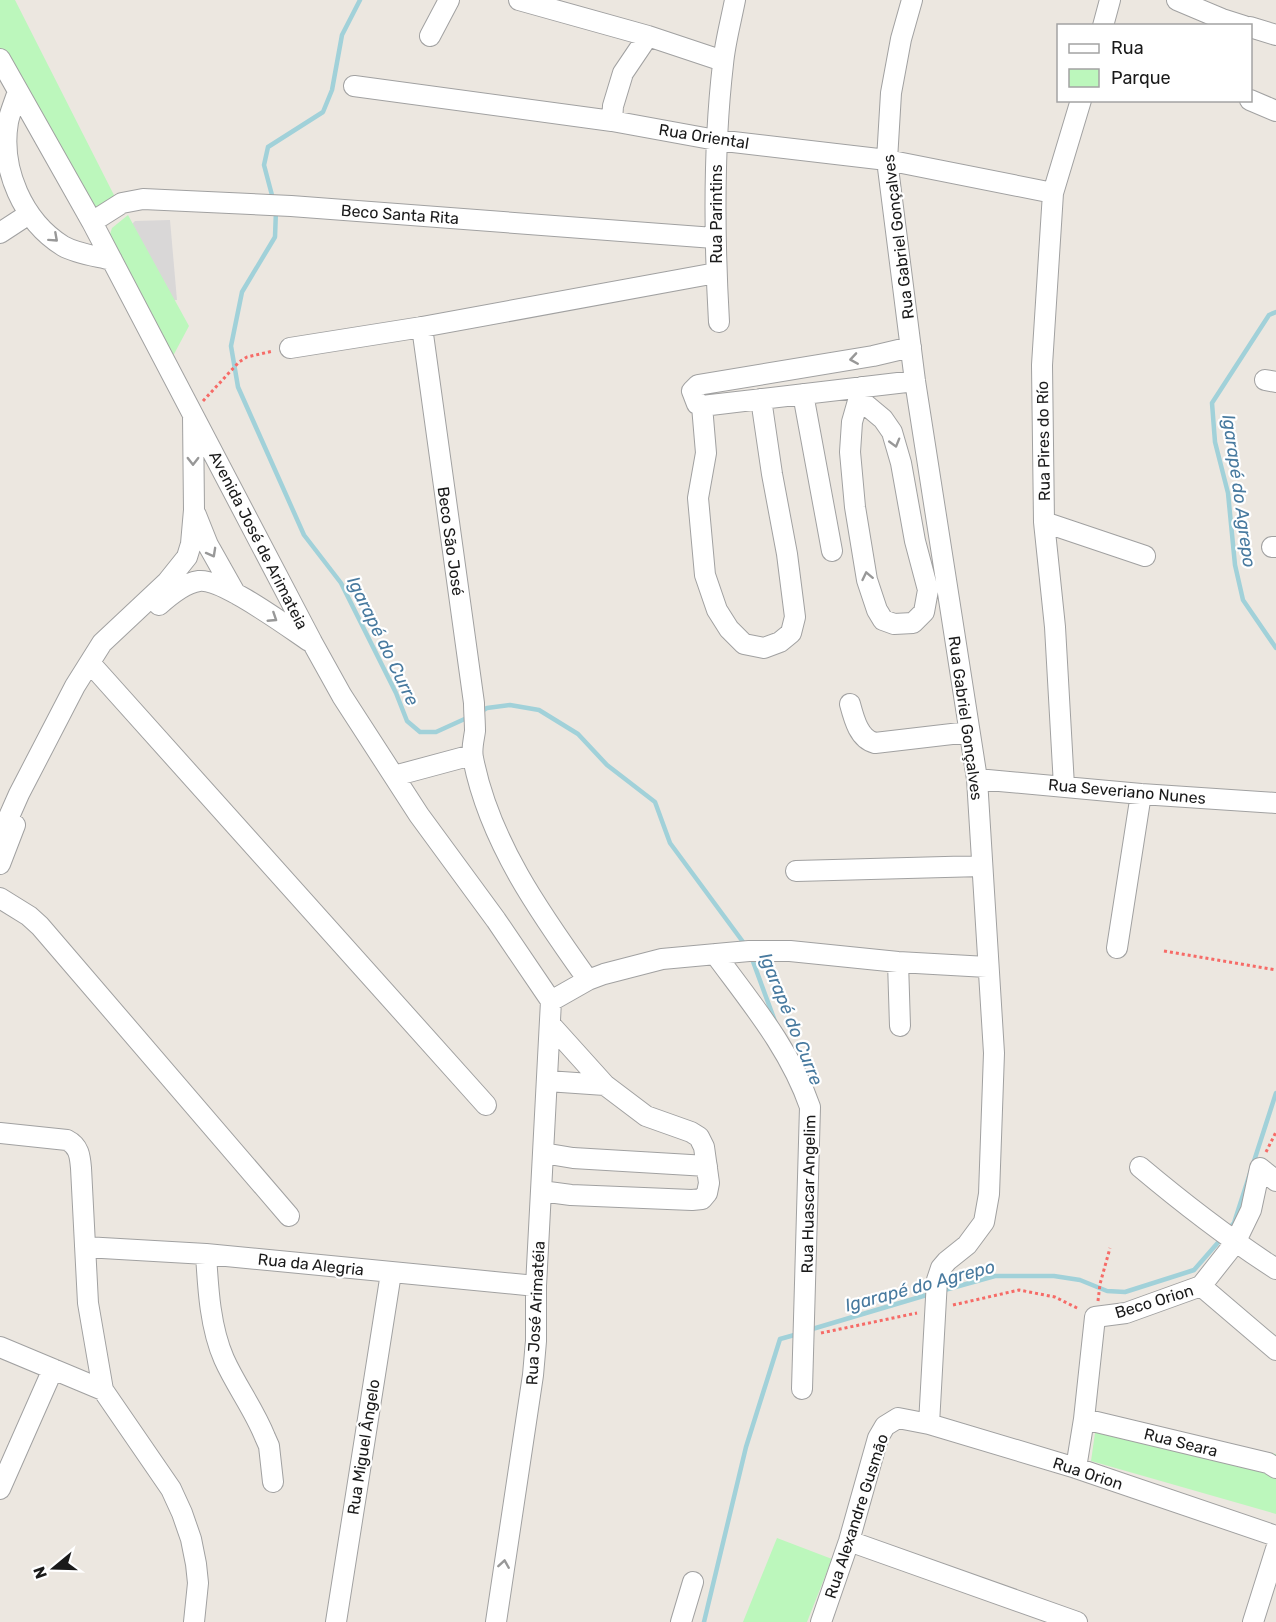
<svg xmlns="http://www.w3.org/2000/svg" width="1276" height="1622" viewBox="0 0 1276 1622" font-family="Rubik,sans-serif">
	<rect width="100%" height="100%" fill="#ece7e0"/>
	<path fill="#d9d7d7" d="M170 220 177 300 158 301 119 237 135 221Z"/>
	<path fill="#bcf7bc" d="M0 0H15L117 201 92 214 0 49Z
		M128 215 189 326 173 356 109 237 112 228Z
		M1097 1419 1276 1454V1514L1091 1461Z
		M777 1538 832 1559 807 1622H743Z"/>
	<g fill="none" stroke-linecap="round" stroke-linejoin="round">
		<path stroke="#a1d1d9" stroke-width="4.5" d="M273 199 264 165 268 147 323 112 332 90 342 35 360 0
			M276 210 275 237 242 292 231 346 238 387 304 535 341 583 396 693 407 721 420 732H436L469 717
			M1276 312 1269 315 1212 403 1215 442 1228 493 1235 565 1243 600 1276 648
			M480 712 487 708 510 705 539 710 578 734 607 765 655 802 670 843 746 946
			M751 956 776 1024
			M1227 1231 1234 1223 1276 1093
			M941 1291 995 1276H1054L1080 1280 1107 1291 1125 1292 1194 1270 1222 1238
			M809 1330 930 1294
			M704 1622 746 1447 780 1339 798 1334"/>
		<defs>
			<path id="minor" d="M519 0 648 36 623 73 613 106 612 121
				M912 0 901 39 891 93 887 160 915 381 977 779 994 1053 989 1194 984 1222 967 1245 947 1261 941 1268 937 1280 929 1424
				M1177 0 1222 19 1244 26
				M1103 26 1110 0
				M1250 27 1276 35
				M430 36 449 0
				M648 36 723 61
				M0 59 92 222 312 642 342 696 419 815 496 920 551 1001
				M354 86 612 121 716 140 887 160 1053 193
				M18 91C15 101 10 112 8 122 0 169 23 221 63 246 77 254 96 256 112 260
				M1250 100 1276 111
				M92 222 122 203 143 199 291 206 714 238
				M0 233 29 214
				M719 322C714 235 713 150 723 64 725 42 731 21 735 0
				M422 327 474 703C474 712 475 722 475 731 474 739 471 749 473 758 489 841 540 913 588 980
				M290 348 422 327 716 273
				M1265 380 1276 382
				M803 394 832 551
				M761 399 772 474 787 554 795 617 791 633 780 642 764 648 744 644 729 629 717 610 705 575 698 498 706 453 702 406 697 404 692 391 698 385 873 356 911 347
				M859 399 883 419 892 432 901 463 915 541 928 590 924 612 913 623 894 624 883 620 877 610 867 580 855 507 850 452 852 422 862 387
				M702 406 915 381
				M196 515 208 545 235 593
				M1044 522 1145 556
				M1272 547H1276
				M159 605C169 596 184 583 199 581 222 578 288 627 309 641
				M90 663 486 1105
				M850 704C854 719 859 739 875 743L969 732
				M394 776 472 755
				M977 779 1141 794 1276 803
				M1064 786 1055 627 1044 522 1042 365 1053 193 1081 100
				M0 837 19 794 75 686 102 643 167 582 187 557 191 544 194 510 193 415
				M0 864 15 825
				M796 871 982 866
				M0 898 29 916 40 926 289 1216
				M1117 948 1141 794
				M715 954C751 1003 790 1049 810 1107L802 1389
				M898 962 900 1026
				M551 1001 588 980 604 974 662 959 749 951H790L898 962 987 967
				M550 1024 605 1085
				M0 1133 67 1140C79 1146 80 1156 81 1168L88 1303 103 1390 171 1489 182 1513 191 1539 196 1564 198 1583 194 1622
				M543 1153 573 1158 707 1166
				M1140 1167C1184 1204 1228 1238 1276 1269
				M541 1191 571 1195 692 1200 702 1199 707 1193 709 1183 704 1147 699 1137 691 1132 646 1116 605 1085 547 1081
				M85 1247 206 1254 536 1286
				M206 1254C208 1288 210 1327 224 1359 236 1386 254 1409 265 1437L269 1446 273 1482
				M1201 1286 1276 1350
				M0 1347 103 1390
				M1084 1419 1268 1463 1276 1468
				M1076 1468 1084 1419 1095 1317 1126 1313 1201 1286 1235 1243 1251 1210 1260 1168 1276 1181
				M0 1489 53 1369
				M849 1541 1077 1622
				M336 1622 391 1273
				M496 1622 533 1375 536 1341V1286L551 1001
				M681 1622 693 1582
				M821 1622 849 1541 878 1438 885 1426 898 1418 929 1424 1076 1468 1276 1536
				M1253 1622 1276 1549"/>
		</defs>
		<use href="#minor" stroke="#a1a1a1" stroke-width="22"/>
		<path stroke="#f66b67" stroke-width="3" stroke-dasharray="3 3" stroke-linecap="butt" d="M203 401 239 362 247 357 273 351
			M1164 951 1276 970
			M1266 1152 1276 1132
			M1098 1301 1100 1284 1110 1248
			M953 1305 1019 1290 1055 1297 1079 1309
			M821 1333 917 1313"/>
		<use href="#minor" stroke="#fff" stroke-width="20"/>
	</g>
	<defs><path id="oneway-chevron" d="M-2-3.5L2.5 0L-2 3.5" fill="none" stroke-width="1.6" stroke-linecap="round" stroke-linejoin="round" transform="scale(1.5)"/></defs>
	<g stroke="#989898">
		<use href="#oneway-chevron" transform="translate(54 238) rotate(42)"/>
		<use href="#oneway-chevron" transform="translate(854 359) rotate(171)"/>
		<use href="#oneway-chevron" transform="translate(895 443) rotate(74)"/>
		<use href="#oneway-chevron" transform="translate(193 461) rotate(90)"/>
		<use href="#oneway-chevron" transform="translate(212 553) rotate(61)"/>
		<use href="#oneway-chevron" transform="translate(867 576) rotate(-102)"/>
		<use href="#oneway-chevron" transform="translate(273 618) rotate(33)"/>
		<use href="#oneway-chevron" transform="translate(504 1564) rotate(-81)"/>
	</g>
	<g text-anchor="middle" stroke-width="4.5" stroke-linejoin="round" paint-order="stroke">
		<g font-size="16" fill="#1a1a1a" stroke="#fff">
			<text transform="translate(704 136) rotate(9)" y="6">Rua Oriental</text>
			<text transform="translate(400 214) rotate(4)" y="6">Beco Santa Rita</text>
			<text transform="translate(716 214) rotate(-90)" y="6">Rua Parintins</text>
			<text transform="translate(898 237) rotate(-97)" y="6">Rua Gabriel Gonçalves</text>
			<text transform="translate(1043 441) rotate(-91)" y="6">Rua Pires do Río</text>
			<text transform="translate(259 540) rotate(63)" y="6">Avenida José de Arimateia</text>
			<text transform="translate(451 541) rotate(82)" y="6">Beco São José</text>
			<text transform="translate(966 718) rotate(82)" y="6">Rua Gabriel Gonçalves</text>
			<text transform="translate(1127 791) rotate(5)" y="6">Rua Severiano Nunes</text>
			<text transform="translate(808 1194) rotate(-89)" y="6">Rua Huascar Angelim</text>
			<text transform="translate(311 1264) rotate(6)" y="6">Rua da Alegria</text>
			<text transform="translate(1154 1301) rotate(-17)" y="6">Beco Orion</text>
			<text transform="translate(535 1313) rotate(-87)" y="6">Rua José Arimatéia</text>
			<text transform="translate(1181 1442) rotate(14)" y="6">Rua Seara</text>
			<text transform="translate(363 1447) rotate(-81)" y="6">Rua Miguel Ângelo</text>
			<text transform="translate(1088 1473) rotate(18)" y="6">Rua Orion</text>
			<text transform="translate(856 1516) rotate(-72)" y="6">Rua Alexandre Gusmão</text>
		</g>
		<g font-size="18" font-style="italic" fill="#487a9f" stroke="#fff">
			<text transform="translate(1239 491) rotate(82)" y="6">Igarapé do Agrepo</text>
			<text transform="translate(383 641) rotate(64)" y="6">Igarapé do Curre</text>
			<text transform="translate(791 1019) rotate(68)" y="6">Igarapé do Curre</text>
			<text transform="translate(920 1286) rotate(-15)" y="6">Igarapé do Agrepo</text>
		</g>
	</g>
	<rect x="1057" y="24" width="195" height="78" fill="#ffffff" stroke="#a3a3a3" stroke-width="1.5"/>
	<rect x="1069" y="44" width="30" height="9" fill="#ffffff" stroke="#a3a3a3" stroke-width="1.5"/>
	<text x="1111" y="54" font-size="18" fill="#1a1a1a">Rua</text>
	<rect x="1069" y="69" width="30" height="18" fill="#bcf7bc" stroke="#a3a3a3" stroke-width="1.5"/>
	<text x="1111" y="84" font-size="18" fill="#1a1a1a">Parque</text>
	<g transform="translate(54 1568) rotate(251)" stroke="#ffffff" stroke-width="4.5" paint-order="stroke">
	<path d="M0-4.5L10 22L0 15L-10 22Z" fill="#1a1a1a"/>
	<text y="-9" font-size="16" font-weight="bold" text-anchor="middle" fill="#1a1a1a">N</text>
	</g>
</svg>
